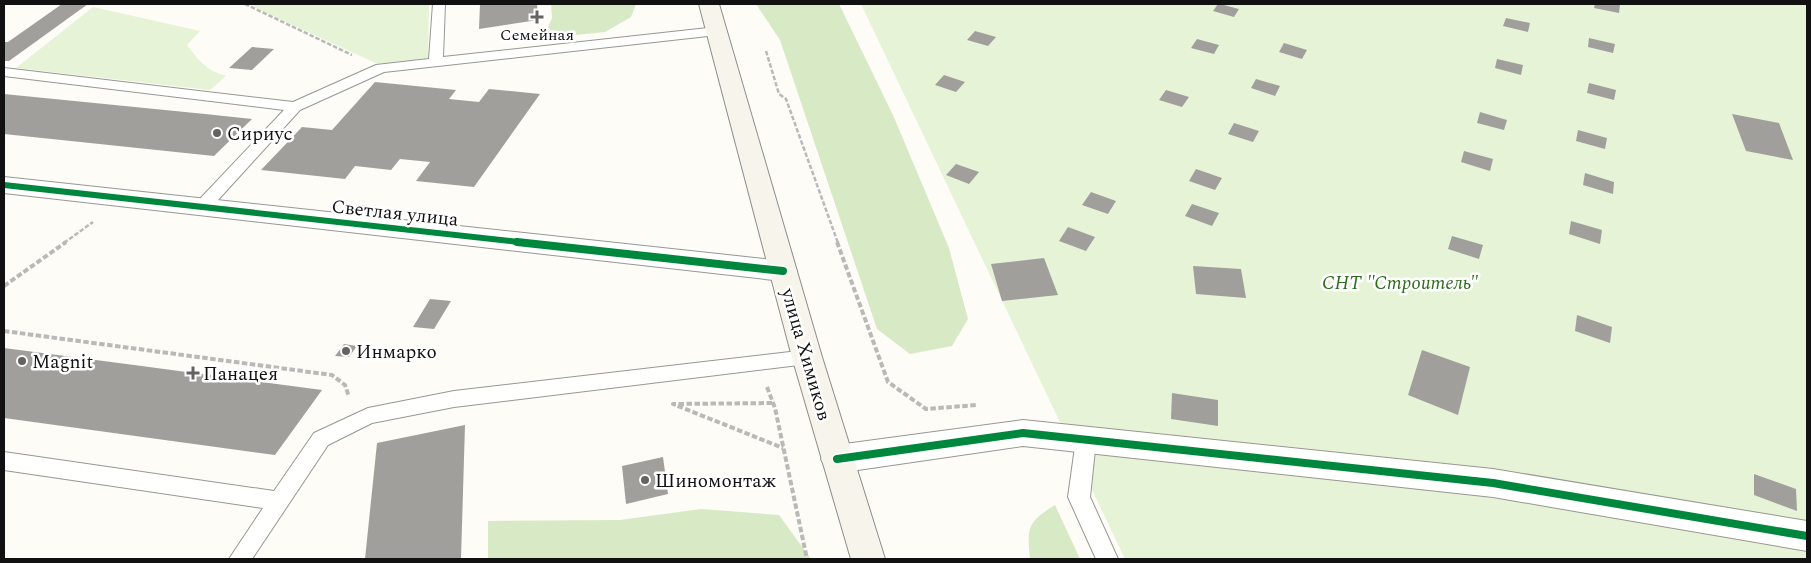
<svg xmlns="http://www.w3.org/2000/svg" width="1811" height="563" viewBox="0 0 1811 563" font-family="Spectral,serif">
	<rect width="100%" height="100%" fill="#fdfcf7"/>
	<path fill="#e7f3d7" d="M252 4H429L428 60 382 66 256 8Z
		M861 4H1807V559H1125Z
		M93 7 200 31 187 45C198 60 207 71 226 76L210 90 16 68Z"/>
	<path fill="#d8eac5" d="M551 4H636L631 17 605 32 556 37 548 27 552 18Z
		M756 4H839L893 115 949 248 968 319 952 346 910 354 877 329 780 40Z
		M1055 505 1080 559H1030C1027 528 1027 522 1055 505Z
		M701 509 779 515 811 559H488V521L620 520Z"/>
	<path fill="#a19f9c" d="M62 4H88L9 61H4V42H8Z
		M480 4H537L538 20 479 29Z
		M1218 4H1220L1239 9 1234 17 1213 11Z
		M1595 4 1620 5 1619 13 1594 8Z
		M1506 18 1530 23 1528 32 1503 26Z
		M975 31 996 37 988 46 967 40Z
		M1589 38 1615 44 1613 53 1588 47Z
		M1197 39 1219 45 1214 54 1191 48Z
		M1284 43 1307 50 1302 59 1279 52Z
		M252 47 274 49 252 70 229 68Z
		M1497 59 1523 65 1521 75 1495 68Z
		M944 75 965 82 956 92 935 85Z
		M1256 79 1280 86 1275 96 1251 88Z
		M375 82 456 90 449 99 479 102 489 89 540 94 474 187 416 181 430 162 400 159 391 170 355 166 345 179 261 170 302 127 332 130Z
		M1589 83 1616 90 1614 100 1587 93Z
		M1166 90 1189 97 1182 107 1159 100Z
		M4 94 205 114 252 119 214 156 4 134Z
		M1480 112 1507 120 1504 130 1477 123Z
		M1732 114 1779 123 1793 160 1746 151Z
		M1234 123 1259 131 1253 142 1228 134Z
		M1578 130 1607 138 1605 149 1576 141Z
		M1464 151 1493 159 1490 171 1461 162Z
		M956 164 979 172 969 184 946 175Z
		M1196 169 1222 178 1215 190 1189 181Z
		M1585 173 1614 182 1613 194 1583 185Z
		M1091 192 1116 201 1108 214 1082 205Z
		M1192 204 1219 213 1212 226 1185 216Z
		M1571 221 1602 230 1600 244 1569 234Z
		M1068 227 1095 237 1086 251 1059 241Z
		M1452 236 1483 245 1479 259 1448 249Z
		M1044 258 1058 295 1002 301 991 264Z
		M1193 266 1241 269 1246 298 1196 294Z
		M430 299 451 301 434 329 413 327Z
		M1577 315 1612 327 1610 343 1575 331Z
		M344 344 357 346 349 357 335 356Z
		M4 348 134 365 322 390 275 455 4 418Z
		M1422 350 1470 367 1458 415 1408 395Z
		M1172 393 1218 400V426L1171 419Z
		M465 425 461 559H365L377 443Z
		M663 457 668 494 626 504 622 466Z
		M1754 474 1796 489 1797 511 1754 495Z"/>
	<g fill="none" stroke-linecap="round" stroke-linejoin="round">
		<defs>
			<path id="service" d="M433 4H445L443 57 717 27 724 31 717 35 384 72 300 110 208 211 202 212 196 211 194 207 196 203 284 110 4 76V68L293 102 376 65 429 59Z
				M807 350 814 352 816 357 814 362 807 364 454 407 372 423 328 445 252 559H229L263 508 4 470V452L274 491 314 433 368 408 454 391Z
				M1086 432 1093 434 1096 440 1090 497 1118 559H1096L1068 497 1076 440 1079 434Z"/>
			<path id="minor" d="M1023 420 1493 469 1807 521V551L1493 497 1023 446 837 473 826 469 821 459 826 449 837 445Z"/>
			<path id="tertiary" d="M4 177 783 261 793 264 797 271 793 278 783 281 4 193Z"/>
			<path id="secondary" d="M699 4H719L822 357 885 559H851L792 357Z"/>
		</defs>
		<use href="#service" stroke="#979795" stroke-width="2"/>
		<use href="#minor" stroke="#979795" stroke-width="2"/>
		<use href="#tertiary" stroke="#979795" stroke-width="2"/>
		<use href="#secondary" stroke="#8e8d8b" stroke-width="2"/>
		<path stroke="#b9b9b8" stroke-width="2.5" stroke-dasharray="4.5 2" stroke-linecap="butt" d="M245 4 352 55
			M766 51 779 94 786 99 838 243
			M64 243 93 222"/>
		<path stroke="#b9b9b8" stroke-width="4" stroke-dasharray="5.5 2.5" stroke-linecap="butt" d="M837 242 888 382 926 409 977 405
			M4 286 66 242
			M4 331 332 375 345 385 349 397
			M767 387 775 408 807 559
			M772 403 673 404 783 448"/>
		<use href="#service" fill="#fffffe" fill-rule="evenodd"/>
		<use href="#minor" fill="#fffffe" fill-rule="evenodd"/>
		<use href="#tertiary" fill="#fffffe" fill-rule="evenodd"/>
		<use href="#secondary" fill="#f6f4eb" fill-rule="evenodd"/>
		<defs>
			<path id="cycleway-far1" d="M4 185 528 243"/>
			<path id="cycleway" d="M517 242 783 271
				M837 459 1023 433 1493 483 1807 536"/>
		</defs>
		<use href="#cycleway-far1" stroke="#fff" stroke-width="9"/>
		<use href="#cycleway" stroke="#fff" stroke-width="11"/>
		<use href="#cycleway-far1" stroke="#00873e" stroke-width="6"/>
		<use href="#cycleway" stroke="#00873e" stroke-width="8"/>
	</g>
	<g fill="#646362" stroke="#fff" stroke-width="2">
		<path d="M534.5 9.5h5v5h5v5h-5v5h-5v-5h-5v-5h5z"/>
		<circle cx="217" cy="133" r="5"/>
		<circle cx="346" cy="351" r="5"/>
		<circle cx="22" cy="361" r="5"/>
		<path d="M190.5 365.5h5v5h5v5h-5v5h-5v-5h-5v-5h5z"/>
		<circle cx="645" cy="480" r="5"/>
	</g>
	<g text-anchor="middle" stroke-width="5" stroke-linejoin="round" paint-order="stroke">
		<g font-size="16" fill="#111" stroke="#fff">
			<text x="537" y="40">Семейная</text>
		</g>
		<g font-size="19" fill="#111" stroke="#fff" text-anchor="start">
			<text x="227" y="140">Сириус</text>
			<text x="356" y="358">Инмарко</text>
			<text x="32" y="368">Magnit</text>
			<text x="203" y="380">Панацея</text>
			<text x="655" y="487">Шиномонтаж</text>
		</g>
		<g font-size="19" fill="#111" stroke="#fff">
			<text transform="translate(395 212) rotate(6)" y="7">Светлая улица</text>
			<text transform="translate(807 354) rotate(74)" y="7">улица Химиков</text>
		</g>
		<g font-size="19" font-style="italic" fill="#2f6b1f" stroke="#fff">
			<text x="1400" y="289">СНТ "Строитель"</text>
		</g>
	</g>
	<rect width="1811" height="563" fill="none" stroke="#111111" stroke-width="10"/>
</svg>
